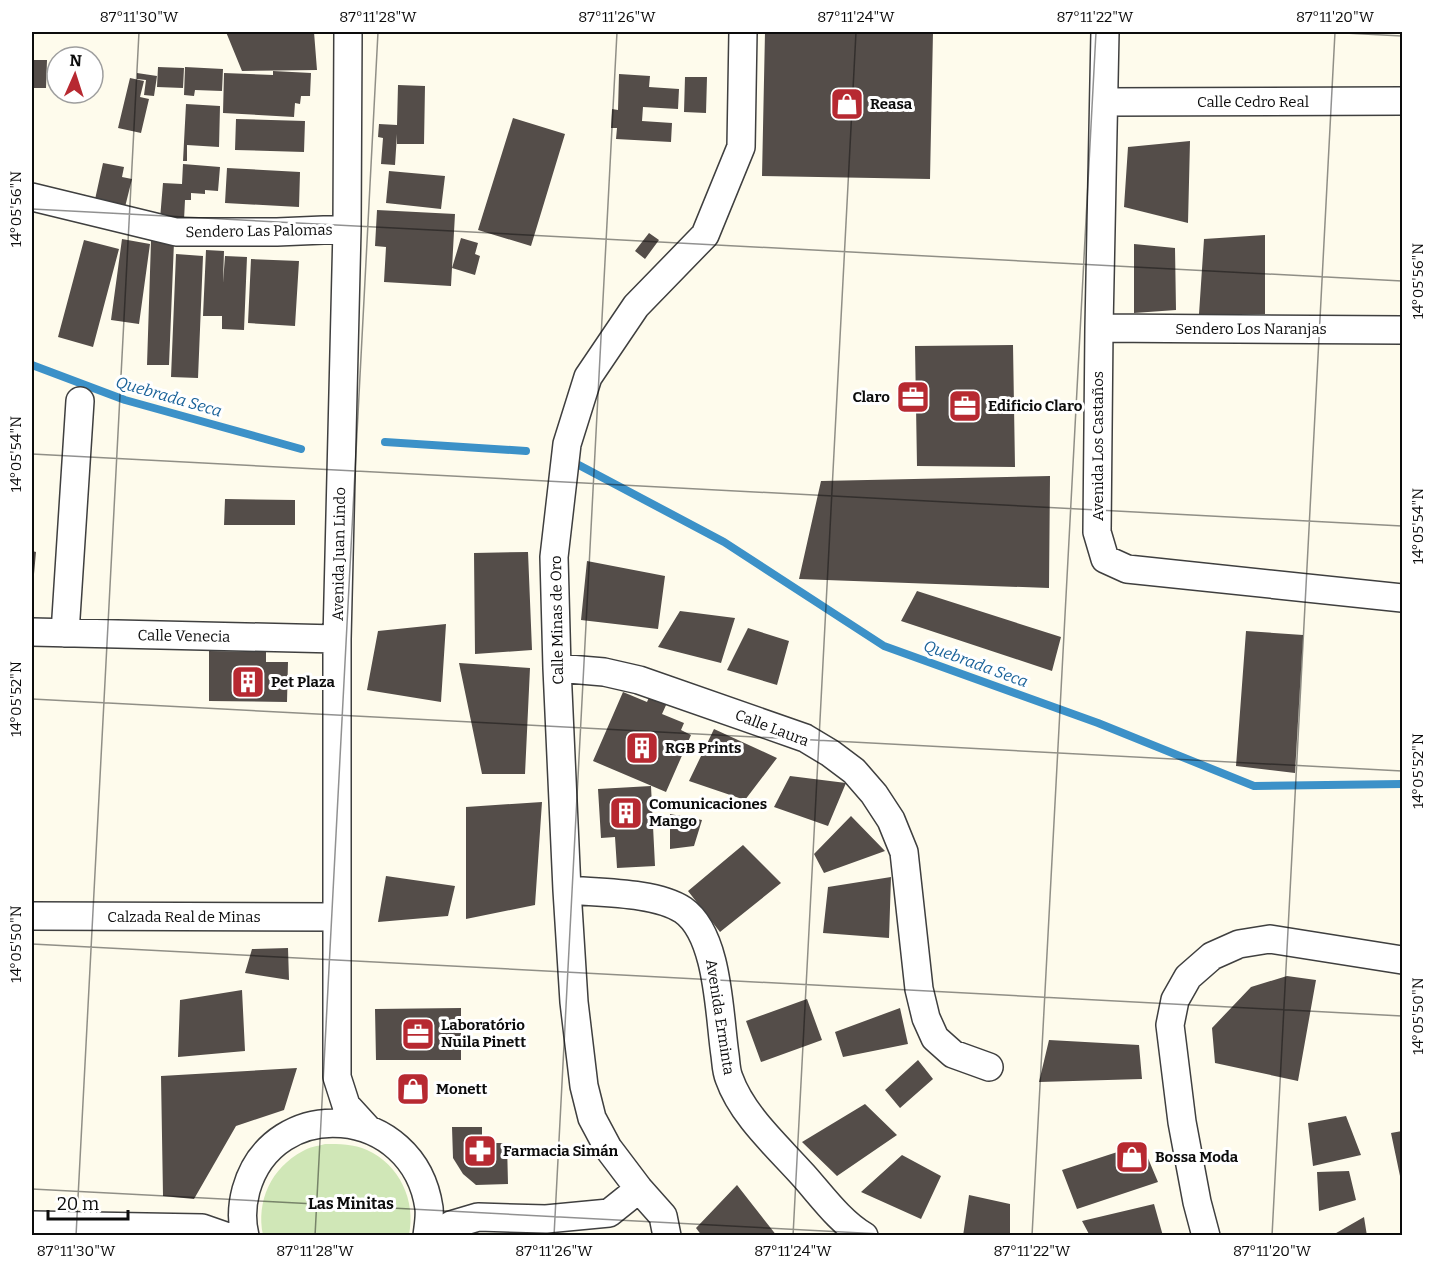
<svg xmlns="http://www.w3.org/2000/svg" width="1434" height="1267" viewBox="0 0 1434 1267" font-family="Bitter,serif">
	<rect width="100%" height="100%" fill="#fefbec"/>
	<path fill="#d0e7b7" d="M325 1144C339 1144 354 1144 367 1150 400 1165 416 1201 409 1235H263C256 1201 271 1168 303 1151 309 1147 318 1146 325 1144Z"/>
	<g fill="none" stroke-linecap="round" stroke-linejoin="round">
		<path stroke="#3c91c8" stroke-width="8" d="M32 365 125 400 301 449
			M385 442 526 451
			M575 463 724 542 884 646 1098 723 1254 786 1402 784"/>
	</g>
	<path fill="#544d49" d="M226 32H314L317 70 242 71Z
		M765 32H933L930 179 762 176Z
		M32 60H47L46 88H32Z
		M158 67 184 68 183 88 157 87Z
		M185 67 223 69 222 91 195 90 194 96 184 95Z
		M273 71 311 73 310 96H301L300 104 295 103 294 117 223 113 224 73 273 75Z
		M137 73 157 76 154 96 144 95 146 80 137 79Z
		M619 74 650 76 649 87 679 89 678 109 643 107 642 121 672 123 671 142 616 139 617 128H611L612 109 618 110Z
		M685 77H707L706 113 684 112Z
		M130 78 144 81 140 97 149 99 141 133 118 128Z
		M398 85 425 86 424 144H397V134L395 165 381 164 383 138 378 137 379 124 397 125Z
		M186 104 220 106 219 147 187 145V161H183Z
		M513 118 565 134 531 246 478 230Z
		M236 119 305 121 304 152 235 150Z
		M1190 141 1188 223 1124 207 1128 147Z
		M103 163 124 167 122 177 132 179 124 211 94 204Z
		M183 164 220 167 218 191 205 190V194L191 193V200H185L184 220 160 219 163 183 182 184Z
		M227 168 300 172 299 207 225 203Z
		M389 171 445 176 441 209 386 203Z
		M377 210 455 214 451 286 384 282 386 247 375 246Z
		M649 233 659 240 645 259 635 251Z
		M1265 235V314H1199L1204 239Z
		M461 238 478 243 475 254 480 256 475 275 452 268Z
		M122 239 150 244 139 324 111 320Z
		M84 240 119 249 93 347 58 337Z
		M151 241 174 242 169 365H147Z
		M1134 244 1175 248 1176 310 1134 313Z
		M206 250 224 251 223 283 225 256 247 257 244 330 222 329V316H203Z
		M176 254 203 256 198 378 171 377Z
		M251 259 299 261 295 326 248 323Z
		M1013 345 1015 467 917 466 915 346Z
		M1050 476 1049 588 799 579 821 481Z
		M225 499 295 500V525H224Z
		M32 551 36 552 33 585H32Z
		M528 552 532 650 475 654 474 553Z
		M587 561 665 576 658 629 581 620Z
		M917 591 1061 637 1052 671 901 621Z
		M680 611 735 618 721 663 658 647Z
		M446 624 441 702 367 690 378 631Z
		M748 628 789 641 777 685 727 670Z
		M1246 631 1303 635 1295 773 1236 766Z
		M209 651 266 652V662H288L287 702 209 701Z
		M459 663 530 668 525 774H482Z
		M623 692 647 702 650 695 667 703 662 714 684 723 681 730 691 735 666 792 593 761Z
		M714 729 777 758 745 800 689 781Z
		M790 776 846 783 828 826 774 807Z
		M651 786 655 866 617 868 615 837 601 838 598 789Z
		M542 802 535 905 466 919V807Z
		M670 814 702 820 694 846 670 849Z
		M851 816 885 851 824 873 814 854Z
		M743 845 781 883 720 932 688 891Z
		M386 876 455 886 448 916 378 922Z
		M891 877 889 938 823 933 828 887Z
		M288 948 289 980 245 973 252 949Z
		M1287 976 1316 980 1298 1081 1215 1063 1212 1028 1251 987Z
		M242 990 245 1051 178 1057 180 1000Z
		M807 999 822 1040 761 1062 746 1021Z
		M461 1008V1060H376L375 1009Z
		M900 1008 908 1044 843 1057 835 1032Z
		M1049 1040 1139 1045 1142 1079 1039 1082Z
		M918 1060 933 1079 900 1108 885 1090Z
		M297 1068 284 1110 236 1126 194 1199 163 1196 161 1076Z
		M401 1079H426V1100H400Z
		M865 1104 897 1135 837 1176 802 1142Z
		M1346 1116 1361 1155 1313 1166 1308 1123Z
		M452 1127H482V1143H507L508 1184 476 1185 463 1174 453 1158Z
		M1402 1131V1175L1400 1176 1391 1133Z
		M1142 1144 1158 1182 1077 1209 1062 1170Z
		M902 1155 941 1176 921 1219 861 1192Z
		M1349 1171 1356 1200 1319 1211 1317 1172Z
		M737 1185 777 1236H702L696 1228Z
		M969 1195 1010 1204V1236H963Z
		M1154 1204 1163 1236H1090L1082 1221Z
		M1364 1217 1367 1236H1331Z"/>
	<g fill="none" stroke-linecap="round" stroke-linejoin="round">
		<defs>
			<path id="minor" d="M348 32 347 229 337 639V1077L346 1105 367 1128
				M1105 32 1099 328 1097 532 1105 559 1127 569 1402 598
				M1104 102 1402 101
				M32 197 176 232H277L347 229
				M1099 328 1402 330
				M32 632 337 639
				M65 633 80 401
				M557 668 604 672 639 680 805 738 830 753 854 771 874 794 891 820 904 852 919 989 926 1018 935 1038 953 1054 989 1067
				M567 890C600 893 656 892 683 910 719 935 719 1015 725 1055 726 1062 726 1071 729 1078 742 1115 777 1146 803 1175 821 1195 840 1222 864 1236
				M32 916 336 917
				M32 1225 202 1228 225 1236
				M245 1236C241 1220 242 1205 246 1190 273 1093 414 1104 429 1208 430 1217 428 1227 427 1236
				M431 1236 451 1225 478 1217 546 1219 609 1213 639 1189
				M667 1236 663 1216 639 1189 608 1148 592 1118 584 1086 574 1002 567 890 557 668 554 557 567 444 588 377 636 306 705 235 741 147 743 32
				M1206 1236 1197 1202 1182 1122 1170 1025 1175 1000 1188 977 1212 956 1239 944 1270 939 1402 960"/>
		</defs>
		<use href="#minor" stroke="#3f3f3f" stroke-width="30"/>
		<use href="#minor" stroke="#fff" stroke-width="27"/>
	</g>
	<path fill="none" stroke="#0c0c0c" stroke-width="1.5" stroke-opacity="0.45" d="M1325 32 1402 36M32 209 1402 281M32 454 1402 526M32 699 1402 771M32 944 1402 1016M32 1189 919 1236M76 1236 139 32M315 1236 378 32M554 1236 617 32M793 1236 856 32M1032 1236 1096 32M1272 1236 1335 32"/>
	<defs>
		<symbol id="shop-square" viewBox="-11 -11 22 22"><rect x="-9" y="-9" width="18" height="18" rx="4" fill="#b72931" stroke="#fff"/><path d="M-5-2.5h2.3a2.7 3.5 0 0 1 5.4 0H5L5.5 6h-11ZM-1.5-2.5h3a1.5 2.3 0 0 0-3 0Z" fill="#fff"/></symbol>
		<symbol id="office-square" viewBox="-11 -11 22 22"><rect x="-9" y="-9" width="18" height="18" rx="4" fill="#b72931" stroke="#fff"/><path d="M-6-3h4V-5.5h4V-3h4V5H-6ZM-1-4.5V-3h2v-1.5ZM-6 0V1H6V0Z" fill="#fff"/></symbol>
		<symbol id="building-square" viewBox="-11 -11 22 22"><rect x="-9" y="-9" width="18" height="18" rx="4" fill="#b72931" stroke="#fff"/><path d="M-4-6H4V6H1V3H-1V6H-4ZM-2.5-4.3h1.7v1.8h-1.7ZM.8-4.3h1.7v1.8H.8ZM-2.5-1h1.7V.8h-1.7ZM.8-1h1.7V.8H.8Z" fill="#fff"/></symbol>
		<symbol id="pharmacy-square" viewBox="-11 -11 22 22"><rect x="-9" y="-9" width="18" height="18" rx="4" fill="#b72931" stroke="#fff"/><path d="M-2-6h4v4h4v4h-4v4h-4v-4h-4v-4h4Z" fill="#fff"/></symbol>
	</defs>
	<g fill-rule="evenodd">
		<use href="#shop-square" x="828" y="85" width="38" height="38"/>
		<use href="#office-square" x="894" y="378" width="38" height="38"/>
		<use href="#office-square" x="946" y="387" width="38" height="38"/>
		<use href="#building-square" x="229" y="663" width="38" height="38"/>
		<use href="#building-square" x="623" y="729" width="38" height="38"/>
		<use href="#building-square" x="607" y="794" width="38" height="38"/>
		<use href="#office-square" x="399" y="1015" width="38" height="38"/>
		<use href="#shop-square" x="394" y="1070" width="38" height="38"/>
		<use href="#pharmacy-square" x="461" y="1132" width="38" height="38"/>
		<use href="#shop-square" x="1113" y="1138" width="38" height="38"/>
	</g>
	<g text-anchor="middle" stroke-width="6" stroke-linejoin="round" paint-order="stroke">
		<g font-size="15" fill="#0c0c0c" stroke="#fff">
			<text x="1253" y="107">Calle Cedro Real</text>
			<text transform="translate(259 231) rotate(-1)" y="5">Sendero Las Palomas</text>
			<text x="1251" y="334">Sendero Los Naranjas</text>
			<text transform="translate(1098 446) rotate(-90)" y="5">Avenida Los Castaños</text>
			<text transform="translate(339 554) rotate(-89)" y="5">Avenida Juan Lindo</text>
			<text transform="translate(557 620) rotate(-91)" y="5">Calle Minas de Oro</text>
			<text transform="translate(184 636) rotate(1)" y="5">Calle Venecia</text>
			<text transform="translate(772 728) rotate(21)" y="5">Calle Laura</text>
			<text x="184" y="922">Calzada Real de Minas</text>
			<text transform="translate(720 1017) rotate(81)" y="5">Avenida Erminta</text>
		</g>
		<g font-size="15" font-weight="bold" fill="#0c0c0c" stroke="#fff" text-anchor="start">
			<text x="870" y="109">Reasa</text>
			<text x="890" y="402" text-anchor="end">Claro</text>
			<text x="988" y="411">Edificio Claro</text>
			<text x="271" y="687">Pet Plaza</text>
			<text x="665" y="753">RGB Prints</text>
			<text x="649" y="809">Comunicaciones<tspan x="649" dy="17">Mango</tspan></text>
			<text x="441" y="1030">Laboratório<tspan x="441" dy="17">Nuila Pinett</tspan></text>
			<text x="436" y="1094">Monett</text>
			<text x="503" y="1156">Farmacia Simán</text>
			<text x="1155" y="1162">Bossa Moda</text>
		</g>
		<g font-size="16" font-style="italic" fill="#1a6299" stroke="#fff">
			<text transform="translate(169 396) rotate(16)" y="6">Quebrada Seca</text>
			<text transform="translate(976 663) rotate(20)" y="6">Quebrada Seca</text>
		</g>
		<g font-size="16" font-weight="bold" fill="#0c0c0c" stroke="#fff">
			<text x="351" y="1209">Las Minitas</text>
		</g>
	</g>
	<rect width="1434" height="1267" fill="none" stroke="#ffffff" stroke-width="66"/>
	<g transform="translate(75 75) rotate(3)"><circle r="28" fill="#ffffff" stroke="#9e9e9e" stroke-width="1.5"/>
	<path d="M0-4.5L10 22L0 15L-10 22Z" fill="#b72931"/>
	<text y="-9" font-size="16" font-weight="bold" text-anchor="middle" fill="#0c0c0c">N</text>
	</g>
	<path d="M48 1210v9h80v-9" fill="none" stroke="#0c0c0c" stroke-width="3"/>
	<text x="57" y="1210" font-size="18" fill="#0c0c0c" stroke="#ffffff" stroke-width="4.5" paint-order="stroke">20 m</text>
	<rect x="33" y="33" width="1368" height="1201" fill="none" stroke="#0c0c0c" stroke-width="2"/>
	<g font-size="15" text-anchor="middle" fill="#0c0c0c">
		<text x="139" y="22">87°11'30"W</text>
		<text x="378" y="22">87°11'28"W</text>
		<text x="617" y="22">87°11'26"W</text>
		<text x="856" y="22">87°11'24"W</text>
		<text x="1095" y="22">87°11'22"W</text>
		<text x="1335" y="22">87°11'20"W</text>
		<text transform="translate(16 209) rotate(-90)" y="5">14°05'56"N</text>
		<text transform="translate(1418 281) rotate(-90)" y="5">14°05'56"N</text>
		<text transform="translate(16 454) rotate(-90)" y="5">14°05'54"N</text>
		<text transform="translate(1418 526) rotate(-90)" y="5">14°05'54"N</text>
		<text transform="translate(16 699) rotate(-90)" y="5">14°05'52"N</text>
		<text transform="translate(1418 771) rotate(-90)" y="5">14°05'52"N</text>
		<text transform="translate(16 944) rotate(-90)" y="5">14°05'50"N</text>
		<text transform="translate(1418 1016) rotate(-90)" y="5">14°05'50"N</text>
		<text x="76" y="1256">87°11'30"W</text>
		<text x="315" y="1256">87°11'28"W</text>
		<text x="554" y="1256">87°11'26"W</text>
		<text x="793" y="1256">87°11'24"W</text>
		<text x="1032" y="1256">87°11'22"W</text>
		<text x="1272" y="1256">87°11'20"W</text>
	</g>
</svg>
